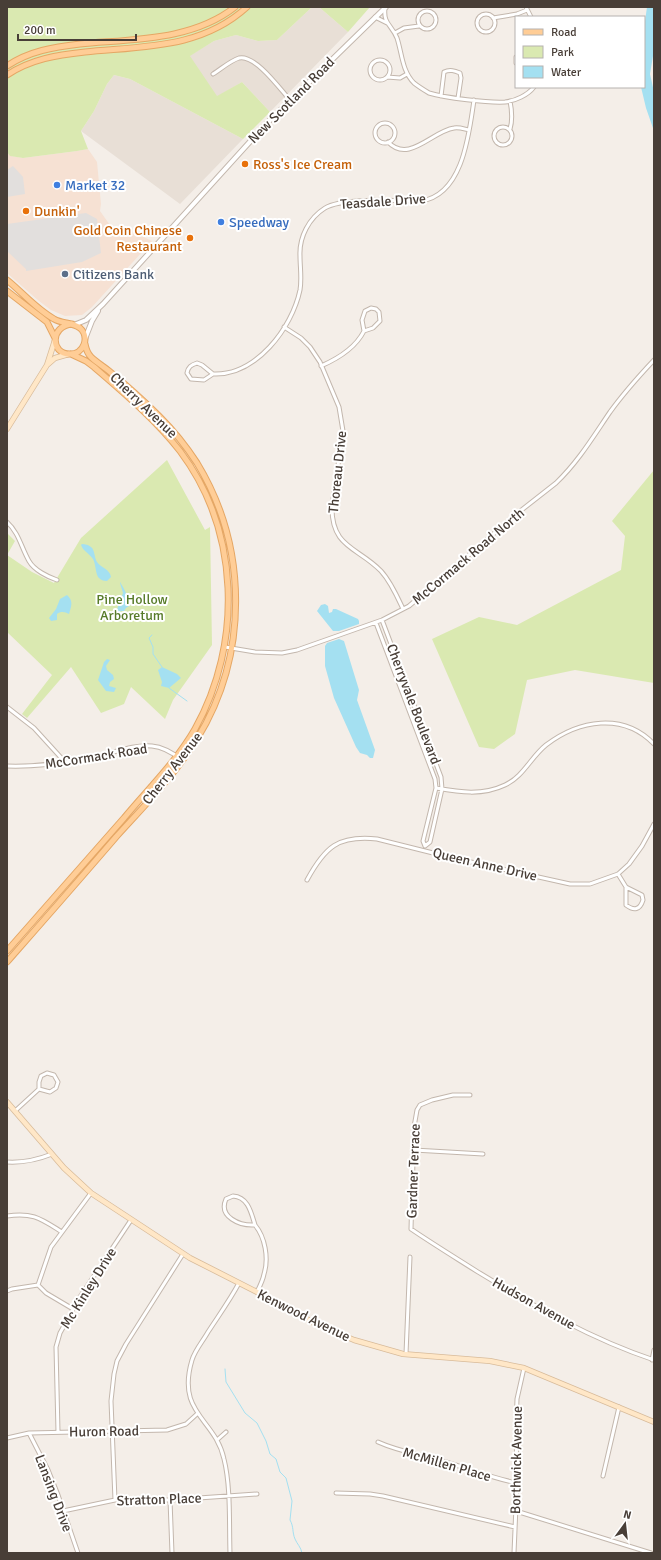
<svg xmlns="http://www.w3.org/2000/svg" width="661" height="1560" viewBox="0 0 661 1560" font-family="Signika,sans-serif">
	<rect width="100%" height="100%" fill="#f4eee8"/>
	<path fill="#e8dfd6" d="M312 7H319L348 32 270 112 242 82 217 97 189 56 214 41 236 35 258 41 277 40Z
		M114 75 130 79 243 139 180 204 81 131 94 111 107 84Z"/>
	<path fill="#f6e1d3" d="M88 149 97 162 101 204 100 211 112 228H125L152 241 92 307 82 315 65 316 51 310 39 301 7 273V152L11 156 23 158 77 151Z"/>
	<path fill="#dae9b1" d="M7 7H312L277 40 258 41 236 35 214 41 190 56 217 96 242 82 270 112 243 139 130 79 114 75 107 84 94 111 81 131 88 149 77 151 23 158 10 156 7 152Z
		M319 7H370L348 32Z
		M167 460 205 530 210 527 212 645 173 700 165 719 131 687 124 704 101 713 71 667 27 718 22 714 52 675 7 632V533L15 541 7 555 32 572 54 583 81 538Z
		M654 470V683L575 670 527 680 515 734 494 749 479 747 432 639 479 617 517 625 621 570 625 536 612 521Z"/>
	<path fill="#e2dfdd" d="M13 166 23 177 25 194 7 197V170Z
		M86 213 97 219 101 253 82 262 26 271V269L7 251V224Z"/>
	<path fill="#a4e0f1" d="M647 7H654V50L650 74 654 92V131L646 108 641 87H644V28Z
		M82 544C85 544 89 545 91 547 95 550 94 557 97 562 101 568 110 569 111 577L107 581C103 581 101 580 98 577 95 571 96 565 93 559 89 553 83 551 81 545Z
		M120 582C125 589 127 597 132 604L126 608 124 611H121L118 613 116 612 123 593 120 583Z
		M67 595C74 601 71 607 69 614 65 612 61 611 57 614V620L51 621 49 618 56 609 60 599Z
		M325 604 328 606 329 613 332 612 333 609H336L358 619 359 621V624L339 631H333L317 611 321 605Z
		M339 639 344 641 359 690 357 700 375 750 373 758H370L367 755 360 753 356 747 334 698 325 666V646L327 643Z
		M107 659 110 660 106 666 107 670 113 675 114 679 110 682 109 686 116 688 114 692 106 691 98 680 104 662Z
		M162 667 177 674 181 678 169 688 161 686 162 682 158 670Z"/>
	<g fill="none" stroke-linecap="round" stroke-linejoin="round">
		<path stroke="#a4e0f1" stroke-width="1" d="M152 635 149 638 153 647V654L162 667
			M169 688 187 701
			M225 1369 226 1382 245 1413 257 1423 266 1441 270 1454 276 1459 280 1472 286 1478 292 1501 290 1520C294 1527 292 1532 295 1539 297 1544 301 1547 302 1553"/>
		<defs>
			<path id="minor" d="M526 7 531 17
				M385 8C383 24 392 25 397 38 402 53 402 71 414 83 419 87 424 90 429 93 445 98 489 103 505 102 515 101 528 95 534 87
				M418 20a9 9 0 1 1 18 0a9 9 0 1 1-18 0Z
				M477 23a9 9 0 1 1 18 0a9 9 0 1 1-18 0Z
				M375 17 387 23
				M493 18 517 14 527 10
				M395 33 404 28 419 26
				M516 57V63
				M370 70a10 10 0 1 1 20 0a10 10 0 1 1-20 0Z
				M213 74C221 69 230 61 239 58 255 54 280 89 290 100
				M387 77 400 78 407 74
				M441 96 444 72C450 69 455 71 460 73L461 78 458 98
				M375 133a10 10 0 1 1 20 0a10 10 0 1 1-20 0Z
				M494 136a9 9 0 1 1 18 0a9 9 0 1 1-18 0Z
				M510 129C513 119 512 111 510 101
				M388 142C409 164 432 131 454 128 459 127 464 129 469 130
				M371 308 376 309 379 312 380 321 373 328 364 331 362 320 365 311Z
				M284 327 301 338 310 347 320 362 339 407 343 431 332 506C331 548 358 547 381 571 391 582 397 596 403 609
				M197 363 202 365 213 374 204 380 191 379 187 373C188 367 191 365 197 363Z
				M321 366C337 359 356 347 364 331
				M213 374C256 376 292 328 300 290 302 279 300 267 300 256 299 237 309 218 325 208 343 197 399 201 421 201 463 195 469 134 474 100
				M7 522C19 533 21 547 29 561 34 570 48 577 57 580
				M382 620 441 777 442 789 430 842 425 846
				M376 623 435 779 436 788 423 841 425 846
				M225 647 255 652 282 653 297 650 382 620 409 606 519 512 556 483C578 462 593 437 610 412 623 394 639 376 654 360
				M7 707 34 728 65 762
				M7 766C37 767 66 763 95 757 114 753 133 744 152 746 164 747 173 753 182 760
				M436 788C459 792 482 796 505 785 523 777 531 757 546 745 579 720 623 712 654 744
				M618 874 626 887 642 895 643 900C640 910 634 911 626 905V887
				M307 880C325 847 338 835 377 839L453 858 570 884H590L618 874 629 864 642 846 654 824
				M47 1073 54 1075 58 1082 56 1088 50 1092 39 1089V1082L41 1076Z
				M470 1095H453L432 1100 420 1105 417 1110 414 1127 411 1229C433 1244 456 1258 478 1272 534 1306 591 1339 654 1360
				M15 1111 39 1089
				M414 1150 483 1154
				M7 1162C24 1163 37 1160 52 1154
				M233 1196C248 1197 251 1212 255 1225 240 1226 218 1217 226 1199Z
				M7 1216C33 1212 41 1219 62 1232
				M255 1225C265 1237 269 1258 264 1274 263 1280 260 1286 257 1292
				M38 1285 51 1247 91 1193
				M7 1291 12 1289 38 1285 46 1293 73 1309
				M406 1354 410 1257
				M652 1360 654 1350
				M58 1432 56 1347 60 1333 80 1297 131 1220
				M29 1433 48 1470 58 1495 78 1553
				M7 1438 29 1433 167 1430 186 1424 197 1414
				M217 1440 226 1432
				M378 1442C400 1452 423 1455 446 1462 470 1469 492 1478 517 1483
				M603 1476 619 1407
				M336 1493 370 1494 383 1496 515 1527
				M115 1500 111 1401 114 1374 117 1361 126 1344 183 1254
				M170 1500 172 1553
				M63 1511 115 1500H170L257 1494
				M516 1511 651 1553
				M230 1553C229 1524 231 1487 224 1459 215 1418 176 1414 192 1360 195 1350 203 1341 208 1332 219 1315 230 1300 239 1283
				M514 1553 517 1483 516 1425 517 1399 524 1368"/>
			<path id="tertiary" d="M74 325 86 320 103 304 265 125 386 7
				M85 339 92 321 98 311"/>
			<path id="secondary" d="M47 365 55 340
				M7 429 47 365 55 358 69 354
				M7 1102 64 1168 91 1193 190 1258 257 1292 314 1323 354 1340 403 1354 490 1361 524 1368 654 1422"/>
			<path id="primary" d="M7 66C29 51 54 47 80 44 132 39 192 41 235 7
				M7 75C31 59 57 55 85 52 143 46 201 49 247 7
				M7 280C22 292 36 309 54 319 62 324 73 322 80 328 90 337 84 354 70 354 50 354 50 326 72 324
				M7 291 47 322 55 338
				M7 951C46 907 85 862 124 818 148 789 176 762 195 729 243 643 240 531 180 451 155 419 124 393 94 367L86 361 71 354
				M7 962C43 921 80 879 116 837 144 806 175 775 197 739 249 654 248 547 197 463 186 446 173 430 159 416 143 400 126 385 109 371 103 366 96 362 91 357 87 353 86 349 85 344"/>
		</defs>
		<use href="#minor" stroke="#c3b7ad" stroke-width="5"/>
		<use href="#tertiary" stroke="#c3b7ad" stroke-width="6"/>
		<use href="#secondary" stroke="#d8bb9a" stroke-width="6"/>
		<use href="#primary" stroke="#e5a765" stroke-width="7"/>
		<use href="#minor" stroke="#fff" stroke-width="3"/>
		<use href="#tertiary" stroke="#fff" stroke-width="4"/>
		<use href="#secondary" stroke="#ffe7c7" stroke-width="4.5"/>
		<use href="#primary" stroke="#ffcd96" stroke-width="5"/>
	</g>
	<g fill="#e8710a" stroke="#fff" stroke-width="1.5">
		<circle cx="245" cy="164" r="4"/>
		<circle cx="26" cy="211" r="4"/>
		<circle cx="190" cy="238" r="4"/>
	</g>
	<g fill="#3f7fe0" stroke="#fff" stroke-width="1.5">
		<circle cx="57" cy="185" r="4"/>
		<circle cx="221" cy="222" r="4"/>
	</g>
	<circle fill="#5c6f8a" stroke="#fff" stroke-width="1.5" cx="65" cy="274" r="4"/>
	<g text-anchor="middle" stroke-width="4" stroke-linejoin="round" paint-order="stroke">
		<g font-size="14" fill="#483e37" stroke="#fff">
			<text transform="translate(291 100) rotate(-45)" y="5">New Scotland Road</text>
			<text transform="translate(383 201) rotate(-4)" y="5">Teasdale Drive</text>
			<text transform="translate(144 405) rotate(44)" y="5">Cherry Avenue</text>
			<text transform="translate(337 472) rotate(-84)" y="5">Thoreau Drive</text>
			<text transform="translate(468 556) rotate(-40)" y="5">McCormack Road North</text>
			<text transform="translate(414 704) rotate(69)" y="5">Cherryvale Boulevard</text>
			<text transform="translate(96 756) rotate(-9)" y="5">McCormack Road</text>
			<text transform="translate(172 768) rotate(-52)" y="5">Cherry Avenue</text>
			<text transform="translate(485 864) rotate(13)" y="5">Queen Anne Drive</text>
			<text transform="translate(413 1171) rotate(-88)" y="5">Gardner Terrace</text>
			<text transform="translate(88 1288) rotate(-58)" y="5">Mc Kinley Drive</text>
			<text transform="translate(534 1303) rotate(29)" y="5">Hudson Avenue</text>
			<text transform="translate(304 1315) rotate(26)" y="5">Kenwood Avenue</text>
			<text transform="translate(104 1431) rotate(-1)" y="5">Huron Road</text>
			<text transform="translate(516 1460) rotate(-89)" y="5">Borthwick Avenue</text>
			<text transform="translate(447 1464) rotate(16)" y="5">McMillen Place</text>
			<text transform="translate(54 1493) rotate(69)" y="5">Lansing Drive</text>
			<text transform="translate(159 1499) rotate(-2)" y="5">Stratton Place</text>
		</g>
		<g font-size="14" fill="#c56008" stroke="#fff" text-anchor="start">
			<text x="253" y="169">Ross's Ice Cream</text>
			<text x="34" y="216">Dunkin'</text>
			<text x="182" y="235" text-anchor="end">Gold Coin Chinese<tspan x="182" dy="16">Restaurant</tspan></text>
		</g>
		<g font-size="14" fill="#366cbe" stroke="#fff" text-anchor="start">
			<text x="65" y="190">Market 32</text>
			<text x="229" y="227">Speedway</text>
		</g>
		<g font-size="14" fill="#4e5e75" stroke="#fff" text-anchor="start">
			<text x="73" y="279">Citizens Bank</text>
		</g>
		<g font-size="14" fill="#577b29" stroke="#fff">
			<text x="132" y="604">Pine Hollow<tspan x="132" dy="16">Arboretum</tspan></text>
		</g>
	</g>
	<rect width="661" height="1560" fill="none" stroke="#483e37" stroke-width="16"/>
	<rect x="515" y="16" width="130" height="72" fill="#ffffff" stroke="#b6b2af"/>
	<rect x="523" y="29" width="20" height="6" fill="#ffcd96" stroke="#b6b2af"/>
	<text x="551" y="36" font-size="12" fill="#483e37">Road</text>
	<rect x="523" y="46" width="20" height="12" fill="#dae9b1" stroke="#b6b2af"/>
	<text x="551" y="56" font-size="12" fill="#483e37">Park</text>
	<rect x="523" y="66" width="20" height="12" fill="#a4e0f1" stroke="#b6b2af"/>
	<text x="551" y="76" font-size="12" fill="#483e37">Water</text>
	<g transform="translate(625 1524) rotate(15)" stroke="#ffffff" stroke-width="3" paint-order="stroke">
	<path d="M0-3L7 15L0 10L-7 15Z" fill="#483e37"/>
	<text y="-6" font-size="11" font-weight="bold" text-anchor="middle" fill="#483e37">N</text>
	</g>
	<path d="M18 34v6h118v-6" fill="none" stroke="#483e37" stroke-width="2"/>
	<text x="24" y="34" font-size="12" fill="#483e37" stroke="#ffffff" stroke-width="3" paint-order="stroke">200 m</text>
</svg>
